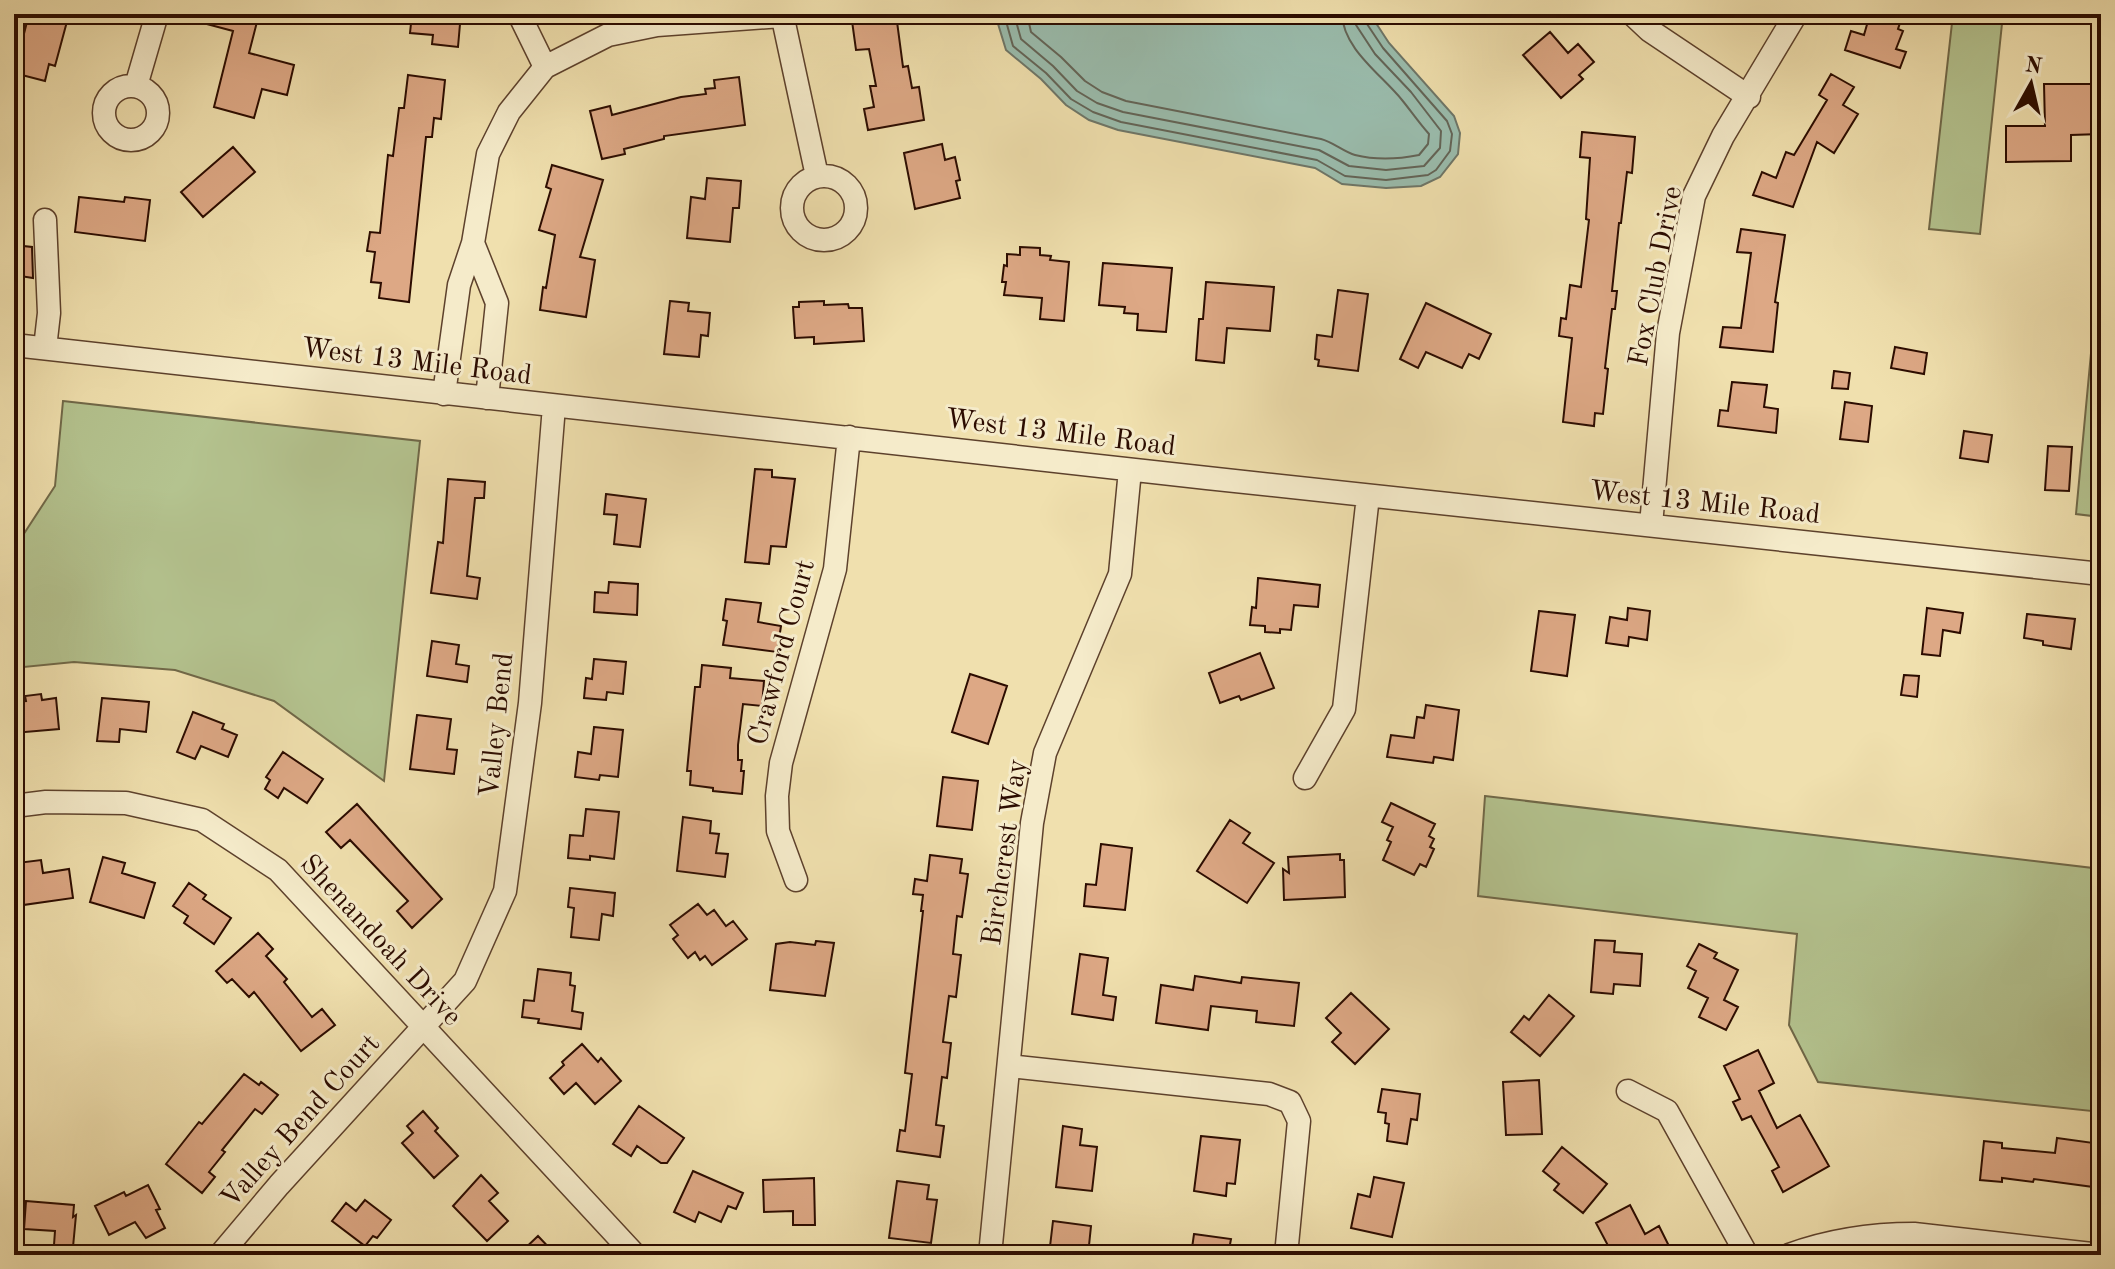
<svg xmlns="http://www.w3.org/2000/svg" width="2115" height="1269" viewBox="0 0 2115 1269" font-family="'Old Standard TT',serif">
	<rect width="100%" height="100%" fill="#f0e0ae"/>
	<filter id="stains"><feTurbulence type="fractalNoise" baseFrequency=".0025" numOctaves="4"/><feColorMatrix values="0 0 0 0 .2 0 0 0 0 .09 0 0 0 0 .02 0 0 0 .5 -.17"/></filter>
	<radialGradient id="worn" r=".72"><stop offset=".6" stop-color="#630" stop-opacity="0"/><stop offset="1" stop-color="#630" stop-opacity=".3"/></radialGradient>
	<path fill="#b4c38f" stroke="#706848" stroke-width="2" d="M1953 14H2003L1980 234 1929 229Z
		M2101 246V517L2076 514Z
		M63 401 420 441 384 781 274 701 175 670 74 662 14 668V549L55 486Z
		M1485 796 2101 869V1112L1818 1082 1789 1025 1797 934 1478 896Z"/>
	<path fill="#9abdae" stroke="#6e7668" stroke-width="2" d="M995 14H1370L1389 43 1454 116 1460 133 1458 154 1440 177 1421 186 1386 188 1342 184 1315 168 1118 130 1089 120 1066 105 1041 79 1006 50Z"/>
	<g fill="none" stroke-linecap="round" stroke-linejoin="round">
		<path stroke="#636457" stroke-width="2" d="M1004 14 1013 46 1046 73 1071 99 1093 112 1121 122 1317 160 1345 176 1386 180 1428 175 1436 170 1450 151 1452 134 1447 121 1383 48 1365 21 1364 14
			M1014 14 1021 39 1053 66 1077 91 1097 103 1123 112 1319 150 1349 166 1386 170 1424 166 1440 148 1441 131 1411 92 1375 54 1356 25 1354 14
			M1027 14 1031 32 1061 57 1085 81 1102 92 1126 101 1321 139C1333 142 1344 152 1355 155 1375 160 1399 159 1419 155L1428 144 1429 134C1419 123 1411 111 1402 100 1382 75 1343 49 1342 14"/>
	</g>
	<path fill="#dda885" stroke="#2c0c00" stroke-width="2" d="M29 14H69L55 66 49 64 45 81 14 73Z
		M189 14H259L249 53 294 65 287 95 262 89 254 118 214 107 233 31 188 19Z
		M412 14H449V23L460 24 458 47 432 44 433 35 410 33Z
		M855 14H896L903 67 908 66 912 88 919 87 924 120 868 130 864 109 874 107 870 86H876L869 49 856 50 852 21 856 20Z
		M1870 14H1903L1898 29 1903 31 1896 49 1906 52 1900 68 1845 50 1851 31 1864 35Z
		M1550 32 1568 53 1578 44 1594 62 1579 75 1583 79 1561 98 1523 55Z
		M1831 74 1854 87 1843 105 1858 114 1834 153 1817 142 1793 207 1753 195 1762 172 1776 178 1786 152 1794 155 1827 100 1819 95Z
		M408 75 445 80 441 119 434 118 432 137H426L409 302 379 298 381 283 371 282 375 252 367 251 370 232 380 233 388 155 393 156 399 108H404Z
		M739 77 745 125 664 136V139L624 149 625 154 602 159 590 111 610 106 612 115 681 97 706 94 705 89 715 88 714 80Z
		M2044 84H2091V94H2101V134L2071 135V161L2006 162V126H2045Z
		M1582 132 1635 137 1632 173 1627 172 1621 223H1619L1612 291H1617L1615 309H1612L1605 368 1608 369 1603 414 1595 413 1594 426 1563 422 1572 338 1559 336 1561 318 1566 319 1570 285 1581 287 1589 220 1586 219 1590 158 1580 157Z
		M942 144 945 160 955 157 960 180 956 181 960 198 915 209 904 153Z
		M233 147 255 172 203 217 181 192Z
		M552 165 603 180 580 257 595 260 586 317 540 310 543 287 546 288 555 235 539 230 551 189 546 187Z
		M707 178 741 181 739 208H733L730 242 687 238 691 197 705 199Z
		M79 197 124 202 125 197 150 200 145 241 75 232Z
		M1741 229 1785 235 1775 302 1778 303 1773 352 1720 347 1723 327 1741 328 1751 253 1737 252Z
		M14 245 32 247 33 278 20 276 21 270 14 269Z
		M1020 247 1040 248V255L1051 256 1050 260 1069 262 1064 321 1040 319 1042 298 1004 295 1006 282H1002L1004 265 1007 266V254L1020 255Z
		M1103 263 1172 268 1166 332 1137 330 1138 314 1124 313 1125 307 1099 305Z
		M1206 282 1274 287 1270 331 1227 328 1224 363 1196 360 1199 319H1203Z
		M1338 290 1368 294 1358 371 1318 366 1319 360 1315 359 1317 335 1332 337Z
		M670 301 689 303 688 311 710 313 708 336 701 335 699 357 664 354Z
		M824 301V305L848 304 849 308H862L864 341 814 344V337L795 338 793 307H799V302Z
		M1426 303 1491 334 1479 359 1469 354 1462 368 1426 352 1418 368 1400 359Z
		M1895 347 1927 353 1924 374 1891 368Z
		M1834 371 1850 373 1848 389 1832 388Z
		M1732 382 1767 385 1764 407 1778 409 1776 433 1718 426 1720 410 1728 411Z
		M1845 402 1872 406 1868 442 1840 439Z
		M1964 431 1992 435 1988 462 1960 458Z
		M2048 446 2072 447 2069 491 2045 490Z
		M755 469 772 470V477L795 479 786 547 771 546 769 564 745 562Z
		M448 479 485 482 484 498H475L467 576 480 578 477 599 431 593 438 542 443 543Z
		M606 494 646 499 640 547 614 544 617 515 604 514Z
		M1258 578 1320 585 1318 607 1294 605 1291 630 1280 629V633L1265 632V626L1250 625 1252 607 1256 608Z
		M609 582 638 584 637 615 594 612 595 592 608 593Z
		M726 599 761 603 758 622 781 626 777 652 723 645 727 621 723 620Z
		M1628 608 1650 611 1647 640 1629 637 1628 646 1606 643 1610 617 1627 620Z
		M1927 608 1963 613 1960 633 1943 630 1940 656 1922 654Z
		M1539 611 1575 615 1567 676 1531 671Z
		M2027 614 2075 619 2071 649 2043 645V641L2024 638Z
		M432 641 459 645 456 664 469 666 467 682 427 676Z
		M1260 653 1274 688 1241 700 1239 696 1220 703 1209 673Z
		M594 659 626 662 623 694 607 692 606 700 584 698 586 678 592 679Z
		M702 665 731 668 730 678 764 681 762 706 743 704 738 745V760H742L741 771H744L742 794 713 791V788L690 785 691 771H687L695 687H700Z
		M970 674 1007 686 988 744 952 732Z
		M1904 675 1919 676 1917 697 1901 695Z
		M41 694 42 700 56 698 59 729 14 733V702L26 701 25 696Z
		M102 698 149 702 146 732 120 729 119 742 97 741Z
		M1426 705 1459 710 1453 760 1434 757 1433 763 1387 757 1391 735 1414 738 1417 717 1424 718Z
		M193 712 224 724 222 729 237 735 228 757 201 746 195 759 177 752Z
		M417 715 451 719 447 749 457 750 454 774 410 769Z
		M594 727 623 730 618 777 600 775 599 780 575 777 578 752 591 754Z
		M283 752 323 779 307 803 284 788 278 798 265 789 270 780 266 777Z
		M943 777 978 781 972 830 937 826Z
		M1391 803 1435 824 1429 836 1434 839 1430 847 1434 849 1426 867 1420 864 1414 875 1383 860 1391 842 1387 840 1393 827 1382 822Z
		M357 804 442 899 412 928 397 911 408 901 350 840 341 848 326 832Z
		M586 809 619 812 614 859 590 856V860L568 858 570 835 583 836Z
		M683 817 711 821 710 833 719 834 716 853 728 854 725 877 677 871Z
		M1230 820 1250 833 1243 843 1274 863 1247 903 1197 871Z
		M1101 844 1132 848 1125 910 1084 906 1086 884 1096 885Z
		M1340 854V860H1344L1345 897 1284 900 1283 869 1289 873 1288 857Z
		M930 855 962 859 960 873 968 874 962 917 957 916 953 954 961 955 956 997 949 996 943 1042 951 1043 947 1078 942 1077 936 1125 944 1126 940 1157 897 1151 900 1130 905 1131 912 1074 905 1073 923 911H921L923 895 913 894 915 879 927 881Z
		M103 857 125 863 122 873 155 883 144 918 90 902Z
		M41 860 43 873 69 869 73 898 23 905 17 863Z
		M189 883 206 895 203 899 231 918 214 944 184 923 188 916 173 906Z
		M570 888 615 893 613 916 602 914 599 940 571 937 574 908 568 907Z
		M698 904 707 915 714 910 726 926 733 921 747 939 712 965 705 956 700 960 695 952 688 958 673 939 678 935 670 925Z
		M258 933 273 949 266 956 287 979 284 982 312 1017 322 1009 335 1025 301 1051 254 992 249 997 232 979 227 983 216 971Z
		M1595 940 1615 941 1614 952 1642 954 1640 986 1614 984 1613 994 1591 992Z
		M816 941 834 943 825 996 770 990 776 944 790 942 815 945Z
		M1699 944 1717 953 1714 958 1738 970 1724 1000 1738 1007 1726 1030 1699 1017 1708 998 1688 988 1696 971 1687 966Z
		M1080 954 1108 958 1103 995 1116 997 1113 1020 1072 1014Z
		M538 969 571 973 570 985 575 986 572 1011 583 1013 581 1029 538 1023 539 1019 522 1017 524 1000 534 1001Z
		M1195 976 1241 983 1242 977 1299 983 1294 1026 1256 1022 1257 1011 1211 1006 1208 1030 1156 1023 1161 985 1193 990Z
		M1351 993 1389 1029 1355 1064 1332 1042 1341 1033 1326 1018Z
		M1549 995 1574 1016 1540 1056 1511 1032 1524 1016 1529 1020Z
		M582 1044 598 1062 601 1058 621 1081 595 1104 576 1083 564 1094 550 1078 564 1065 562 1062Z
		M1758 1050 1774 1083 1759 1091 1777 1128 1800 1115 1829 1166 1783 1192 1772 1171 1779 1167 1751 1116 1742 1120 1733 1102 1740 1099 1724 1066Z
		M244 1074 259 1085 261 1082 278 1095 262 1114 255 1109 222 1150 225 1152 209 1172 215 1177 202 1193 166 1164 199 1122 202 1124Z
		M1539 1080 1542 1134 1506 1135 1503 1082Z
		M1382 1089 1420 1094 1417 1120 1411 1119 1407 1144 1387 1141 1389 1124 1385 1123 1386 1113 1378 1112Z
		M639 1106 684 1138 667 1163H661L637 1146 631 1156 613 1144Z
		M423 1111 438 1128 435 1131 458 1156 434 1178 402 1143 413 1133 407 1126Z
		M1063 1126 1082 1129 1080 1145 1097 1147 1092 1191 1056 1187Z
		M1201 1136 1240 1140 1235 1184 1227 1183 1226 1196 1194 1191Z
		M2057 1138 2101 1144V1188L2034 1179 2033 1182 2002 1178V1182L1980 1180 1984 1141 2002 1143V1148L2055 1153Z
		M1562 1147 1607 1184 1583 1213 1554 1190 1559 1184 1543 1171Z
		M693 1171 743 1193 736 1209 728 1206 721 1222 699 1212 695 1222 674 1212Z
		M481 1175 498 1193 489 1201 508 1221 487 1241 453 1206Z
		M1374 1177 1404 1183 1392 1237 1351 1228 1358 1194 1370 1197Z
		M814 1178 815 1225H793V1211L764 1212 763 1180Z
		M897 1181 929 1185 927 1199 937 1200 931 1243 889 1238Z
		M148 1185 160 1209 156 1210 165 1228 146 1238 135 1222 109 1235 95 1206 124 1192 126 1196Z
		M365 1200 391 1220 377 1238 373 1236 365 1246 332 1221 346 1203 356 1211Z
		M26 1201 74 1205 73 1217 76 1215 73 1247 54 1245 55 1231 24 1229Z
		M1630 1205 1645 1234 1659 1226 1669 1246 1652 1255H1613L1596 1223Z
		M1053 1221 1091 1226 1088 1255H1049Z
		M1194 1234 1231 1239 1228 1255H1191Z
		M538 1236 556 1255H518Z"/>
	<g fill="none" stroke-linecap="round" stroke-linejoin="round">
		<defs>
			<path id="minor" d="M519 14 545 67
				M782 14 817 176
				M1632 14 1649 30 1749 97
				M104 113a27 27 0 1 1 54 0a27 27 0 1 1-54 0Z
				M136 86 157 14
				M792 208a32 32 0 1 1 64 0a32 32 0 1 1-64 0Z
				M473 243 497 303 487 398
				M14 345 1207 478 2101 574
				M45 348 49 313 45 220
				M444 394 459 285 473 243 488 154 509 112 545 67 608 35 657 25 782 16
				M1651 525 1668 333 1694 196 1723 136 1796 14
				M1305 778 1344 709 1368 496
				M14 806 46 802 126 803 202 820 278 870 635 1255
				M796 880 778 831 777 796 781 763 835 569 849 437
				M1009 1066 1269 1094 1290 1102 1299 1121 1286 1255
				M1628 1091 1667 1111 1747 1255
				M220 1255 279 1185 465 981 505 891 530 703 554 406
				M990 1255 1032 823 1045 753 1120 574 1130 470
				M1789 1255C1830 1240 1871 1234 1914 1234L2101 1255"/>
		</defs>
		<use href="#minor" stroke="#5d412c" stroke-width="25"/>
		<use href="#minor" stroke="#f5ebca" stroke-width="22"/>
	</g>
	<g text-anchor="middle" stroke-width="6" stroke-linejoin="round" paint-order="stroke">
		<g font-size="28" fill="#2c0c00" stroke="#f5ebca">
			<text transform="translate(1654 276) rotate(-79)" y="10">Fox Club Drive</text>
			<text transform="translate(417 360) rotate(7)" y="10">West 13 Mile Road</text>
			<text transform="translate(1061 431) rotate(7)" y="10">West 13 Mile Road</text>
			<text transform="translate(1705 501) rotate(6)" y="10">West 13 Mile Road</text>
			<text transform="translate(780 652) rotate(-75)" y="10">Crawford Court</text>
			<text transform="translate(495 725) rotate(-84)" y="10">Valley Bend</text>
			<text transform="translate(1003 852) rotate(-82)" y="10">Birchcrest Way</text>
			<text transform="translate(382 939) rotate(47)" y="10">Shenandoah Drive</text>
			<text transform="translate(299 1120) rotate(-48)" y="10">Valley Bend Court</text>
		</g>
	</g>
	<rect width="2115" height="1269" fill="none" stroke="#f0e0ae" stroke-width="48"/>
	<rect x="16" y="16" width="2083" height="1237" fill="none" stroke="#2c0c00" stroke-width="4"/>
	<rect x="24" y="24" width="2067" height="1221" fill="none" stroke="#2c0c00" stroke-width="2"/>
	<g transform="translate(2031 84) rotate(8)" stroke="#f5ebca" stroke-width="6" paint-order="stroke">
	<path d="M0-6L14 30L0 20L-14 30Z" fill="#2c0c00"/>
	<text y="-12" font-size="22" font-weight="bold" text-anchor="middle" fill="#2c0c00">N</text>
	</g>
	<rect width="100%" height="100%" filter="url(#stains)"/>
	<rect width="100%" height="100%" fill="url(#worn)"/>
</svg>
